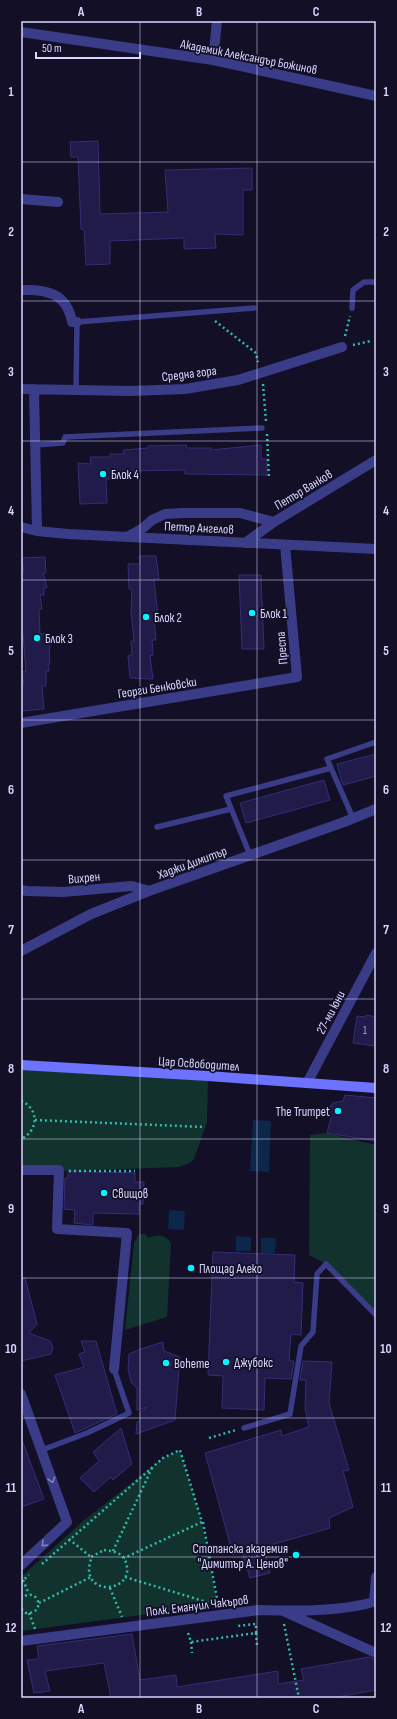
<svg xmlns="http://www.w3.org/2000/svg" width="397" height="1719" viewBox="0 0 397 1719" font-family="'Sofia Sans Condensed',sans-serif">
	<rect width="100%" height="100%" fill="#120f27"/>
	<path fill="#12322e" d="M21 1069 208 1076 207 1122 194 1159 190 1163 179 1167 69 1171 21 1168Z
		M327 1133 371 1144H376V1314L326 1264 309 1255 310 1135Z
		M139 1234H145L148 1238C157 1234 165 1234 171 1243L167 1317 125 1330 134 1243Z
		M180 1450 202 1522 218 1605 21 1631V1577L82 1522 163 1458Z"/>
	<path fill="#0c274a" d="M253 1120 271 1121 269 1172 250 1171Z
		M169 1210 185 1211 184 1230 168 1229Z
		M236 1236 251 1237V1251H236Z
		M261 1238H276L275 1253H261Z"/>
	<path fill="#211b49" stroke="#362d75" d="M98 141 100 214 168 212 165 170 252 168V190H243V235L215 234 216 248 184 249V238L110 241V264L86 265 84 230 81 229 78 157H71L70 142Z
		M186 445 187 448H211V450L261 445V459H267V475L185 474V470L126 471 127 475 110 476 111 479H106L107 503 80 504 78 463 91 464 90 457H110V454H124L123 450 148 448V446Z
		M139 556H156L159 579H154L158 617 154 618 156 640H152L153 655 150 656 153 679 130 678 128 656 132 655 131 641H134L131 611 132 589H129L128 564H140Z
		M45 557 46 573H43L47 588H44V595H40L42 609 39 610 40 634 48 633 50 648H49L50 664H48L49 671H46V686H42L44 709 22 711 21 687 24 685 22 672 26 671 23 634H21V596H22L21 573H24L22 558Z
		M239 575H261L264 649H242Z
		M376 754V776L343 785 337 764Z
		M324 780 330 800 246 823 240 803Z
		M366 1015 376 1017V1046L353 1043 357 1016 366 1017Z
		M345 1095 376 1098V1141L327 1133 331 1118 328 1110 333 1103 343 1101Z
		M68 1171 135 1173V1182H144L143 1204H139V1214L93 1213V1225L74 1223 75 1210 64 1209 65 1178H68Z
		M213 1252 295 1255 294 1282 303 1283 301 1335 291 1334 289 1361H294L291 1379 265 1378 264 1410 222 1408 223 1376 208 1375Z
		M25 1278 37 1324 29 1333 50 1341 53 1347 51 1354 21 1361V1279Z
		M81 1341H96L117 1414 75 1433 55 1375 84 1367 79 1354 85 1352Z
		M163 1342 164 1351 180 1357 175 1420 136 1434 137 1422 141 1420 139 1413 147 1407 137 1410V1388L131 1382 128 1369 129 1354 141 1349Z
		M303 1361 332 1362 329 1403 349 1470 343 1471 353 1507 329 1518 330 1528 264 1547 270 1573 250 1578 242 1552 233 1555 205 1453 281 1430 282 1436 309 1427 305 1408 306 1380H300Z
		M121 1428 132 1464 113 1480 111 1477 94 1492 80 1478 99 1461 93 1452Z
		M21 1440H22L44 1499 21 1507Z
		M132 1634 140 1680 176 1675 177 1687 278 1671V1684L304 1680 301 1669 369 1657 374 1659 376 1667V1690L332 1698H111L104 1663 45 1671 50 1691 34 1693 27 1660 39 1659 37 1646Z"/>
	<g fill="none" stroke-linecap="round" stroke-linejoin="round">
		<path stroke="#2ebba9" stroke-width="2.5" stroke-dasharray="2 3" stroke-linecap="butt" d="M215 321 256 353 258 362
			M345 336 350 316
			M353 345 371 341
			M263 384 266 421
			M267 434 269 479
			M21 1101C39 1108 39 1131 21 1139
			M35 1120 205 1127
			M69 1171H135
			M209 1438 236 1430
			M203 1522 218 1604
			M69 1539 91 1557
			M104 1550C112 1551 121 1552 125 1560 138 1590 89 1598 89 1569 89 1565 91 1561 91 1557Z
			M113 1551 152 1468
			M42 1564 163 1458 180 1450 202 1522 124 1558
			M125 1577 213 1604
			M23 1580 29 1594
			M21 1582 29 1575
			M110 1588 122 1617
			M21 1599C37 1584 48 1614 26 1613L21 1609
			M39 1603 91 1577
			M29 1613 35 1629
			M284 1624 299 1698
			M188 1633 191 1642 256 1633V1624L237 1626
			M256 1633 257 1645
			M191 1642 192 1653"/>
		<path stroke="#3a3c87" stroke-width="5.5" d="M352 308 353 290 364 282H376
			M76 390 77 322 254 308
			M35 445 63 443 65 437 262 428
			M353 818 327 759 376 742
			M157 827 231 809
			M250 855 226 796 331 768
			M244 1428 290 1414 301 1346 313 1332 317 1274 326 1264 376 1315
			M42 1450 87 1433 129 1413 114 1369"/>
		<path stroke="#3a3c87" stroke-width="10" d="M21 32 213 60 376 96
			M213 60 217 21
			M21 199 58 202
			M21 290C46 289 67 293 72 322H77
			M21 389 130 391 185 389 238 380 342 347
			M34 389 37 531
			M21 527 37 531 68 534 376 549
			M127 537 143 528 152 520 165 514 183 513H240L274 522
			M245 543 274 522 376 460
			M21 723 297 677 285 545
			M21 890 27 891 63 892 132 886 149 891
			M21 951 91 914 149 891 344 822 376 809
			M307 1083 376 953
			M21 1170H59L57 1229 127 1233 114 1369
			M21 1394 67 1522 21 1565
			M374 1602 376 1577
			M283 1611 376 1653
			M21 1641 259 1610C294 1611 343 1612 376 1601"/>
		<path stroke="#6d73ff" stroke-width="10" d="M21 1065 208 1076 376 1088"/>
	</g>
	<defs><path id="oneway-chevron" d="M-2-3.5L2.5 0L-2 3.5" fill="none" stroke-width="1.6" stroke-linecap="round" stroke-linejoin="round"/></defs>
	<g stroke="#8181bd">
		<use href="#oneway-chevron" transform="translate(52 1480) rotate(71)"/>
		<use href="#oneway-chevron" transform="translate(44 1544) rotate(138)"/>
	</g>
	<path fill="none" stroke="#d8d6ff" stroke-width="1" stroke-opacity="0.55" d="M140 21V1698M257 21V1698M21 162H376M21 301H376M21 441H376M21 580H376M21 720H376M21 860H376M21 999H376M21 1139H376M21 1278H376M21 1418H376M21 1557H376"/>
	<g fill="#02f6ff" stroke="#120f27" stroke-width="1.5">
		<circle cx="103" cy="474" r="4"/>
		<circle cx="252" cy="613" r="4"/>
		<circle cx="146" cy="617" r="4"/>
		<circle cx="37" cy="638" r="4"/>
		<circle cx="338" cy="1111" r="4"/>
		<circle cx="104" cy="1193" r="4"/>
		<circle cx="191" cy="1268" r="4"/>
		<circle cx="226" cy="1362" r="4"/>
		<circle cx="166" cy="1363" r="4"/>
		<circle cx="296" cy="1555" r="4"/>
	</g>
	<g text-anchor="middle" stroke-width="3.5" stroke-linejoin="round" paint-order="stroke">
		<g font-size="11" fill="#aaa7d2">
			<text x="365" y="1034">1</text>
		</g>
		<g font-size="13" fill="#d8d6ff" stroke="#120f27">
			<text transform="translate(249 56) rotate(11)" y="5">Академик Александър Божинов</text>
			<text transform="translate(189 373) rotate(-7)" y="5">Средна гора</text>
			<text transform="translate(303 489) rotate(-31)" y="5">Петър Ванков</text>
			<text transform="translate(199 527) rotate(3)" y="5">Петър Ангелов</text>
			<text transform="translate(281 648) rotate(-95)" y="5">Преспа</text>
			<text transform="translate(157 687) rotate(-9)" y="5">Георги Бенковски</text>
			<text transform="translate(192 862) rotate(-20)" y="5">Хаджи Димитър</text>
			<text transform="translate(84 877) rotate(-5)" y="5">Вихрен</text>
			<text transform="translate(330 1012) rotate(-62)" y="5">27-ми юни</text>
			<text transform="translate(199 1063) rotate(4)" y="5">Цар Освободител</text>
			<text transform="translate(197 1605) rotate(-7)" y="5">Полк. Емануил Чакъров</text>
		</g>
		<g font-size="13" fill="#d8d6ff" stroke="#120f27" text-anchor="start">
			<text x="111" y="479">Блок 4</text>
			<text x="260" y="618">Блок 1</text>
			<text x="154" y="622">Блок 2</text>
			<text x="45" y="643">Блок 3</text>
			<text x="330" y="1116" text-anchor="end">The Trumpet</text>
			<text x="112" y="1198">Свищов</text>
			<text x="199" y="1273">Площад Алеко</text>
			<text x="234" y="1367">Джубокс</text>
			<text x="174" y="1368">Boheme</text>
			<text x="288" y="1553" text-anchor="end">Стопанска академия<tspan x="288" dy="15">"Димитър А. Ценов"</tspan></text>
		</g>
	</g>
	<rect width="397" height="1719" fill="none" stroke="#120f27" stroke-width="44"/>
	<path d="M36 52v6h104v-6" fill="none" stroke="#d8d6ff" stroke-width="2"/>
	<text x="42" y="52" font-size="12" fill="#d8d6ff" stroke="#120f27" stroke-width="3" paint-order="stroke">50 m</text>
	<rect x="22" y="22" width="353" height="1675" fill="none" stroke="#d8d6ff" stroke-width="1.5"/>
	<g font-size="13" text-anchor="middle" font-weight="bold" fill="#d8d6ff">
		<text x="81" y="16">A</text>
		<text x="199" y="16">B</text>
		<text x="316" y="16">C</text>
		<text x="11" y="96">1</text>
		<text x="386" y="96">1</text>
		<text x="11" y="236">2</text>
		<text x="386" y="236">2</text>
		<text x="11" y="376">3</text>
		<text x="386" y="376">3</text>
		<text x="11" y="515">4</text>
		<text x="386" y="515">4</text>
		<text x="11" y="655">5</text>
		<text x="386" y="655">5</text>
		<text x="11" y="794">6</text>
		<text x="386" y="794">6</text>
		<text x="11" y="934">7</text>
		<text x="386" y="934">7</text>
		<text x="11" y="1073">8</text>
		<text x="386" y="1073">8</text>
		<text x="11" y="1213">9</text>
		<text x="386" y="1213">9</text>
		<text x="11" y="1353">10</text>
		<text x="386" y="1353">10</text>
		<text x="11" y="1492">11</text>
		<text x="386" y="1492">11</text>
		<text x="11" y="1632">12</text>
		<text x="386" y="1632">12</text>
		<text x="81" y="1713">A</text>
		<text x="199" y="1713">B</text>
		<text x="316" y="1713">C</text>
	</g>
</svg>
